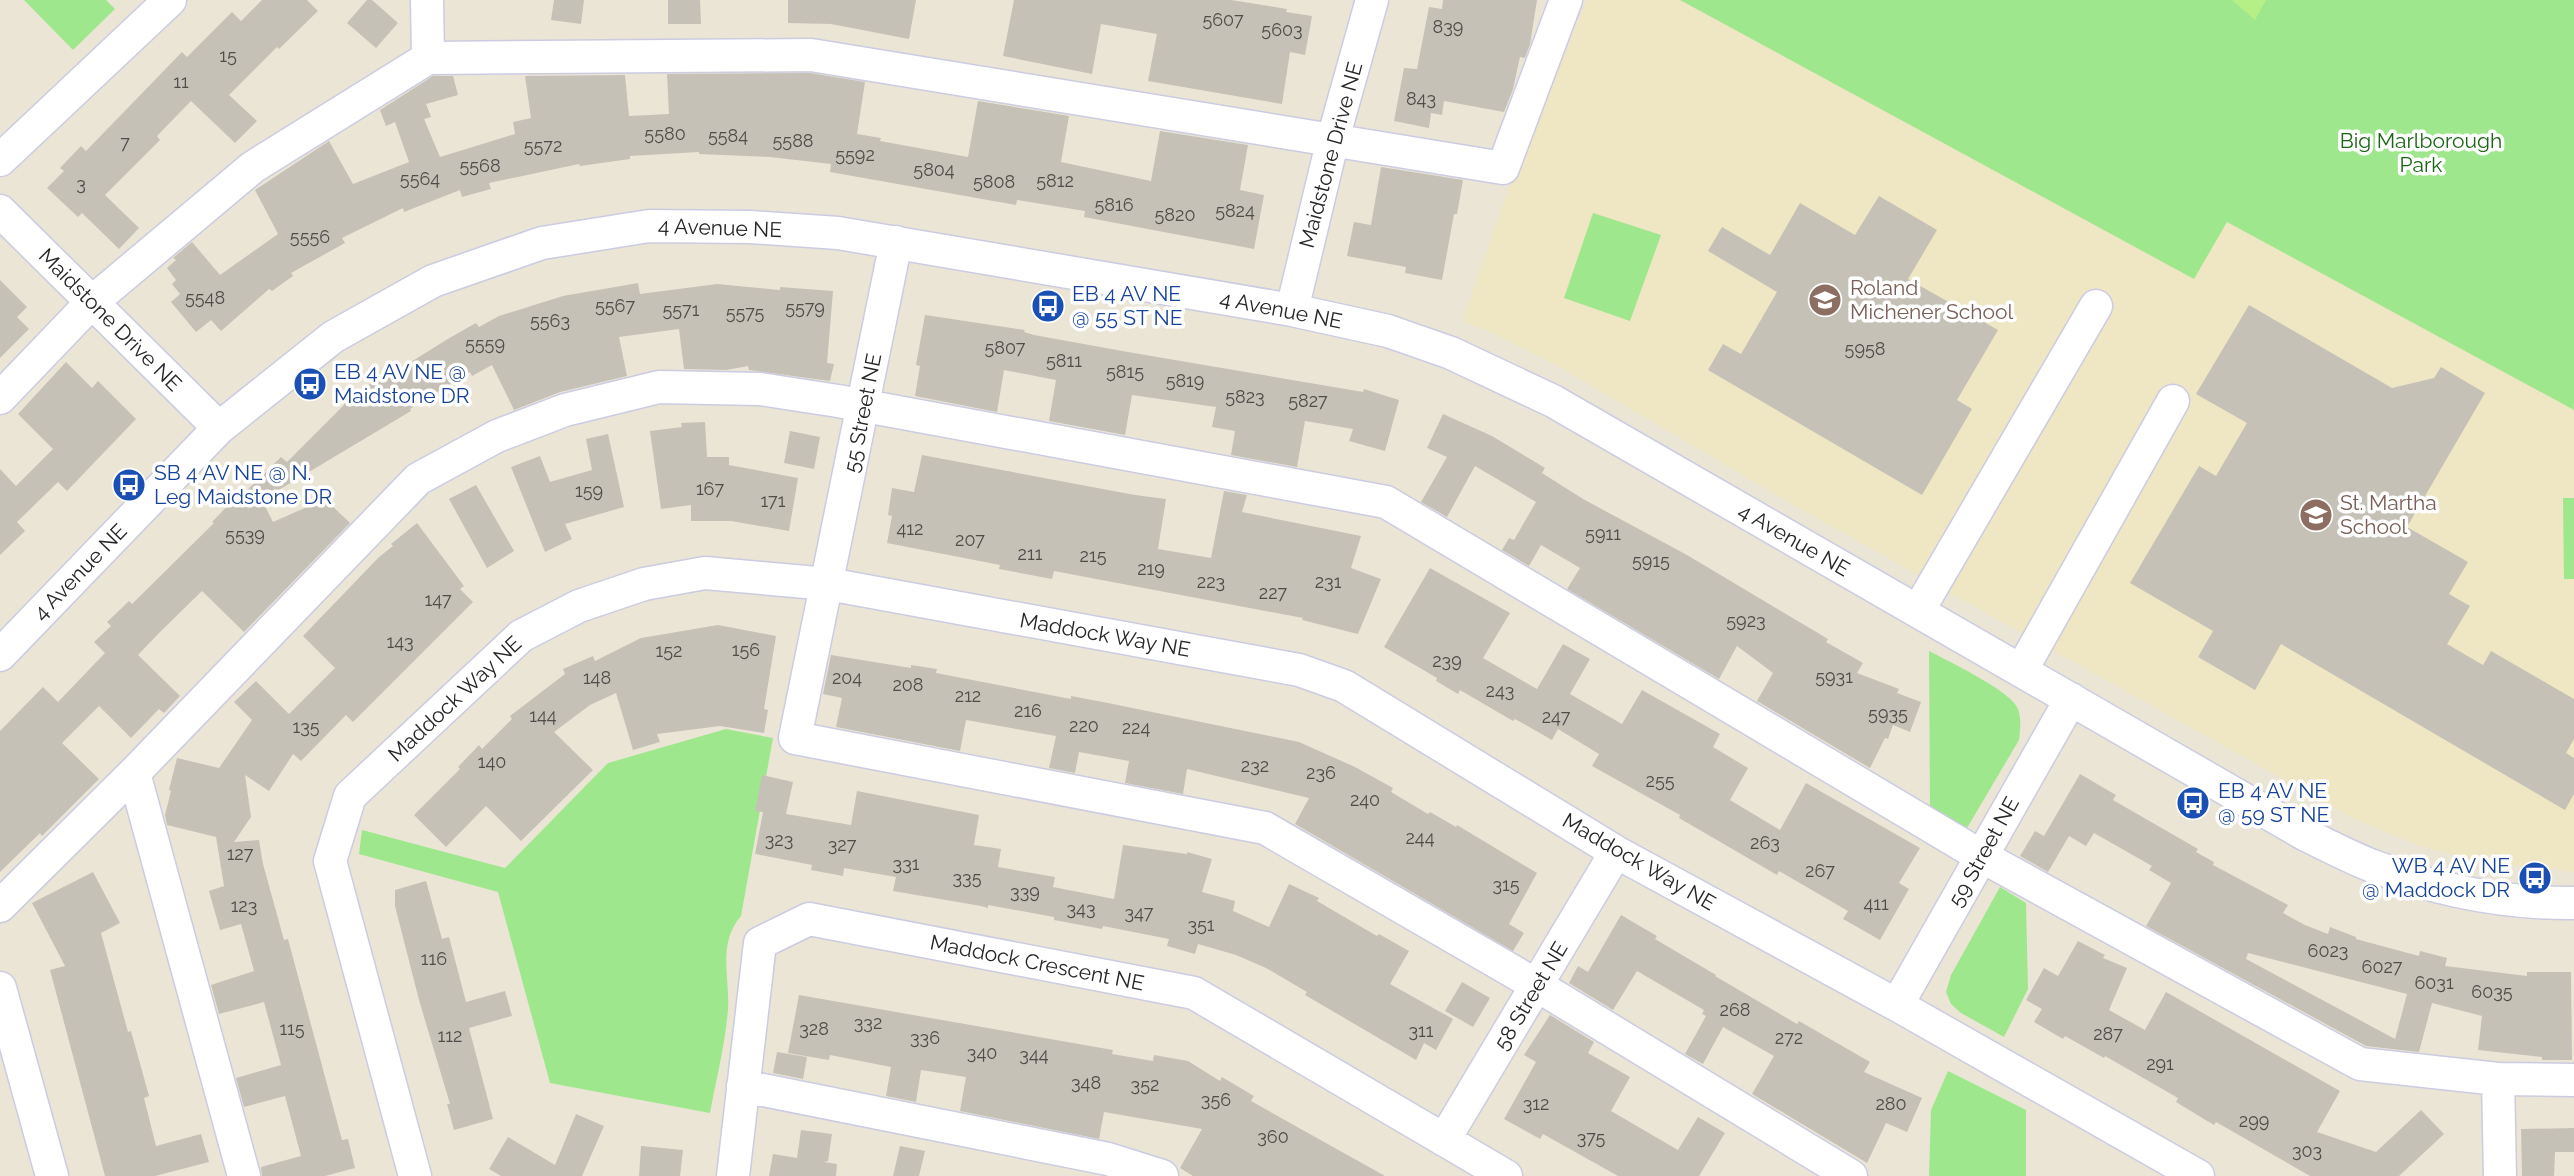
<svg xmlns="http://www.w3.org/2000/svg" width="2574" height="1176" viewBox="0 0 2574 1176" font-family="Raleway,sans-serif">
	<rect width="100%" height="100%" fill="#ebe5d6"/>
	<path fill="#efe6c3" d="M1587 0H1680L2193 278 2226 221 2574 410V872L2473 860 2420 846 2356 820 1795 506 1568 372 1501 337 1462 321 1506 196Z"/>
	<path fill="#9fe78d" d="M24 0H106L115 9 73 50Z
		M1680 0H2574V410L2227 222 2194 279Z
		M1593 213 1661 235 1630 321 1564 298Z
		M2563 498H2574V579H2564Z
		M1929 651C1948 661 2009 690 2017 707 2022 717 2020 731 2019 740L1967 828 1930 807Z
		M726 729 773 738 741 916C717 944 730 977 728 1010 725 1045 716 1080 710 1113L550 1083 498 892 359 854 362 830 505 868 608 763Z
		M2000 887 2026 903 2028 989 2004 1037 1961 1013 1951 1004 1946 992 1951 975Z
		M1948 1071 2026 1110V1176H1929L1931 1110Z"/>
	<path fill="#b5f087" d="M2232 0H2266L2255 20Z"/>
	<path fill="#c6c1b6" fill-rule="evenodd" d="M262 0H307L318 11 279 49 277 47 229 95 257 121 235 143 191 101 157 136 160 140 105 195 139 228 119 249 82 213 78 217 47 188 64 171 60 168 81 146 86 151 182 52 187 57 232 12 241 21Z
		M367 0H372L398 23 376 48 347 23Z
		M554 0H584L581 24 551 20Z
		M668 0H700L701 24H668Z
		M788 0H916L909 39 831 24 788 23Z
		M1014 0H1231L1287 9 1286 12 1312 16 1305 55 1290 52 1282 104 1148 81 1157 34 1101 24 1092 74 1003 56Z
		M1443 0H1537L1530 44 1525 58 1520 57 1513 89 1504 112 1444 101 1442 115 1431 113 1429 128 1394 121 1404 68 1417 69 1429 7 1442 9Z
		M810 73 865 82 857 134 881 138 880 141 968 157 978 101 1069 116 1061 162 1151 181 1160 131 1248 145 1240 190 1264 195 1254 249 1084 217 1085 211 1017 200 1016 205 830 172 831 164 770 157 699 154V152L630 156V159L580 166 579 164 489 183 491 189 462 197 460 190 404 212 403 208 342 238 345 243 291 273 293 276 272 291 269 289 221 331 211 320 196 332 171 302 180 294 172 284 176 280 167 268 176 260 173 258 192 242 220 275 278 234 255 190 329 141 353 184 409 162 395 122 386 126 380 110 433 76H453L458 95 426 104 431 117 424 119 440 157 515 134 513 122 531 118 525 76 625 75 629 116 669 114 667 74Z
		M1381 167 1463 180 1457 214H1454L1442 280 1405 273 1406 267 1347 256 1354 222 1371 225Z
		M1879 196 1937 230 1908 279 1998 330 1957 400 1972 409 1922 495 1708 370 1723 344 1741 354 1777 292 1708 251 1722 227 1770 255 1800 203 1855 235Z
		M0 280 27 307 17 317 29 329 0 358Z
		M638 283 640 294 717 284 780 290V287L833 291 827 363 834 364 830 381 749 370 748 366 726 370 684 369 679 329 619 337 627 376 560 392 514 410 492 365 472 376 470 372 410 409 411 411 262 500 273 522 325 499 350 523 244 632 202 591 160 632 138 655 180 696 164 713 159 709 131 738 99 706 62 743 99 779 42 836 40 833 0 872V731L43 687 58 702 105 653 94 642 111 626 107 622 129 601 132 604 214 523 212 522 234 499 236 501 281 457 287 462 344 405 342 401 388 373 390 375 451 337 476 323 479 327 499 316 563 296Z
		M2249 305 2392 388 2434 378 2441 367 2485 393 2407 527 2468 562 2449 594 2470 606 2447 644 2483 665 2491 651 2574 699V739L2566 753 2574 758V794L2565 810 2281 644 2255 690 2198 657 2213 631 2130 583 2199 466 2216 476 2247 423 2196 394Z
		M925 315 1025 330 1024 332 1034 335 1128 352 1363 392 1364 389 1399 400 1385 451 1349 441 1353 429 1305 421 1297 467 1231 455 1235 431 1212 427 1216 407 1132 395 1125 435 1049 421 1056 380 1004 370 997 412 915 396 920 366 916 365Z
		M66 362 92 388 98 381 136 419 67 491 58 482 17 522 25 531 0 555V469L16 486 53 449 18 414Z
		M1443 414 1492 436 1545 468 1542 473 1583 499 1687 555 1828 639 1826 642 1863 663 1857 673 1899 689 1897 693 1921 702 1910 732 1893 725 1888 739 1885 738 1870 768 1757 701 1773 673 1737 646 1719 679 1567 589 1580 568 1541 545 1529 566 1502 550 1509 538 1514 540 1536 502 1475 466 1447 517 1421 502 1447 457 1427 448Z
		M705 422 707 457H729V465L798 478 789 531 731 521H691V505L661 509 650 431 682 427 681 423Z
		M790 431 820 437 814 469 784 463Z
		M608 434 624 507 565 524 572 539 545 552 511 467 540 456 550 482 592 470 586 439Z
		M922 455 1135 495 1166 499 1158 549 1211 558 1224 491 1247 495 1242 512 1361 536 1351 568 1381 579 1358 634 1302 620 1303 618 1054 571 1052 579 999 569 1000 565 887 543 892 516 888 515 892 488 914 492Z
		M476 485 514 551 487 568 449 499Z
		M417 523 464 586 460 589 473 602 353 722 346 715 301 761 293 754 269 791 245 775 251 817 234 842 259 840 263 864 284 940 288 939 342 1140 348 1139 355 1168 325 1176H262L261 1167 301 1156 285 1096 244 1107 236 1078 281 1065 264 1002 219 1014 211 985 254 971 241 924 220 930 209 891 224 886 216 837 167 825 165 815 171 791 169 790 177 758 219 768 252 720 234 702 256 681 289 714 335 668 303 636 379 557 393 546 391 544Z
		M1430 568 1510 613 1483 658 1537 689 1563 644 1590 659 1570 694 1622 724 1642 690 1720 734 1713 747 1748 768 1730 800 1780 830 1806 783 1920 848 1899 883 1909 889 1880 940 1843 919 1848 911 1779 871 1777 875 1679 818 1680 815 1592 766 1599 754 1558 729 1552 740 1515 719 1513 721 1460 690 1458 694 1436 681 1437 678 1384 647Z
		M718 625 776 636 764 709 768 710 764 733 720 726 657 734 660 742 633 750 616 693 590 705 554 732 593 770 521 841 486 806 446 847 414 815 460 769 458 767 479 745 482 749 512 719 510 716 565 674 563 669 593 656 595 661 641 638Z
		M831 655 911 668V665L937 669 936 673 1071 699V696L1108 703 1299 742 1355 767 1393 788 1391 792 1428 814 1430 812 1456 827 1457 825 1537 873 1509 924 1524 933 1513 951 1295 824 1309 798 1187 769 1183 794 1125 783 1129 761 1079 752 1075 773 1049 768 1056 736 966 720 960 751 836 727 842 698 823 694Z
		M2080 774 2116 795 2113 800 2198 849 2196 852 2214 862 2213 865 2288 905 2283 913 2305 925 2328 934 2330 927 2356 937V939L2419 956 2420 951 2447 958 2445 966 2527 976V972H2571L2572 1060H2542V1057L2478 1050 2482 1016 2432 1003 2419 1052 2366 1046 2146 926 2171 883 2149 870 2152 866 2094 833 2086 846 2069 836 2048 872 2020 856 2035 831 2044 836ZM2248 953 2407 994 2395 1039 2246 959Z
		M762 775 793 782 786 814 851 825 857 791 979 815 974 845 1001 849 998 867 1055 877 1053 887 1114 899 1123 845 1187 854V852L1212 859 1202 892 1235 901 1233 911 1269 927 1289 884 1319 898 1317 901 1377 936 1379 934 1409 951 1390 984 1453 1019 1436 1050 1424 1043 1416 1060 1305 995 1307 992 1266 968 1236 955 1198 944 1195 954 1167 946 1169 939 1103 926 1102 929 1054 920V917L988 905V908L981 906 893 891 896 877 844 868 843 876 811 870 812 865 755 854 763 812 755 811Z
		M93 872 120 923 101 933 128 1032 131 1031 149 1096 144 1098 156 1146 201 1134 209 1162 155 1176H105L50 970 65 966 32 903Z
		M426 881 442 939 449 937 466 1002 505 991 512 1016 469 1028 493 1119 454 1130 447 1104H450L419 1000 395 906V890Z
		M1621 915 1657 936 1655 939 1716 975 1715 976 1797 1024 1799 1021 1870 1062 1864 1072 1922 1098 1907 1132 1886 1123 1867 1163 1752 1094 1774 1056 1723 1027 1703 1064 1685 1054 1706 1016 1702 1014 1704 1010 1637 971 1613 1010 1569 983 1578 966 1588 972Z
		M2078 941 2105 955 2103 958 2127 968 2109 1010 2145 1030 2166 992 2340 1091 2317 1132 2376 1152 2421 1110 2444 1134 2399 1176H2310L2216 1122 2214 1125 2199 1116 2176 1102 2178 1098 2105 1056 2104 1058 2065 1036 2063 1039 2034 1022 2042 1009 2026 1000 2044 968 2058 976Z
		M1462 982 1490 998 1473 1027 1445 1011Z
		M799 995 1113 1050 1112 1054 1153 1061 1154 1055 1188 1061 1220 1081 1222 1077 1254 1096 1251 1101 1385 1176H1193L1180 1168 1202 1129 1104 1112 1099 1139 960 1111 966 1077 921 1070 916 1102 886 1096 891 1067 830 1055 829 1060 788 1053Z
		M1550 1015 1594 1042 1588 1053 1630 1077 1611 1111 1678 1150 1698 1117 1725 1133 1699 1176H1618L1543 1134 1540 1139 1504 1119 1536 1062 1524 1055Z
		M777 1052 807 1057 803 1079 773 1073Z
		M576 1114 604 1126 582 1176H501L489 1169 508 1137 555 1165Z
		M2574 1128V1152H2555L2554 1176H2522L2521 1129Z
		M801 1130 832 1134 828 1161 824 1162 837 1164 836 1176H769L773 1154 797 1158Z
		M641 1146 683 1150 680 1176H639Z
		M900 1146 925 1151 919 1176H893Z"/>
	<g fill="none" stroke-linecap="round" stroke-linejoin="round">
		<defs>
			<path id="minor" d="M427 0 428 58
				M0 160 170 0
				M0 211 219 428
				M896 242 795 738 1265 828 1538 986 1851 1176
				M1292 310 1333 139 1372 0
				M0 398 92 302 253 167 428 58 811 55 1503 168 1566 0
				M1918 611 2096 306
				M0 655 219 428 333 337 433 281 542 243 649 226 750 227 838 233 1292 310 1388 331 1451 353 1553 401 2306 835C2327 845 2348 856 2370 865 2436 890 2503 904 2574 903
				M2021 671 2173 401
				M0 906 134 773
				M0 988 52 1176
				M1897 1005 2071 699
				M2498 1079 2574 1080
				M743 1086 1108 1159 1162 1176
				M1444 1140 1616 852
				M244 1176 134 773 418 479 497 436 565 410 659 387 760 389 838 401 1386 502 1981 856 2360 1064 2498 1079 2500 1176
				M415 1176 330 861 350 796 521 636 579 606 644 584 705 573 828 584 1299 670 1344 686 1616 852 1897 1005 2198 1176
				M733 1176 760 943 809 919 1194 993 1506 1176"/>
		</defs>
		<use href="#minor" stroke="#cbcce2" stroke-width="35"/>
		<use href="#minor" stroke="#fff" stroke-width="32"/>
	</g>
	<defs>
		<symbol id="school-disc" viewBox="-11 -11 22 22"><circle r="9.5" fill="#8d6e63" stroke="#fff"/><path d="M0-5L7-2L0 1L-7-2ZM-4 1L0 2.5L4 1V4Q0 6-4 4Z" fill="#fff"/></symbol>
		<symbol id="bus-disc" viewBox="-11 -11 22 22"><circle r="9.5" fill="#1a4fb4" stroke="#fff"/><path d="M-5-6H5V4H4V6H2V4H-2V6H-4V4H-5ZM-3.5-4V0h7V-4ZM-3.5 1.2v1.5H-2V1.2ZM2 1.2v1.5H3.5V1.2Z" fill="#fff"/></symbol>
	</defs>
	<g fill-rule="evenodd">
		<use href="#school-disc" x="1806" y="281" width="38" height="38"/>
		<use href="#bus-disc" x="1029" y="287" width="38" height="38"/>
		<use href="#bus-disc" x="291" y="365" width="38" height="38"/>
		<use href="#bus-disc" x="110" y="466" width="38" height="38"/>
		<use href="#school-disc" x="2297" y="496" width="38" height="38"/>
		<use href="#bus-disc" x="2174" y="784" width="38" height="38"/>
		<use href="#bus-disc" x="2516" y="859" width="38" height="38"/>
	</g>
	<g text-anchor="middle" stroke-width="7" stroke-linejoin="round" paint-order="stroke">
		<g font-size="18" fill="#4e4d4a">
			<text x="1223" y="26">5607</text>
			<text x="1448" y="33">839</text>
			<text x="1282" y="36">5603</text>
			<text x="228" y="62">15</text>
			<text x="181" y="88">11</text>
			<text x="1421" y="105">843</text>
			<text x="665" y="140">5580</text>
			<text x="728" y="142">5584</text>
			<text x="793" y="147">5588</text>
			<text x="125" y="149">7</text>
			<text x="543" y="152">5572</text>
			<text x="855" y="161">5592</text>
			<text x="480" y="172">5568</text>
			<text x="934" y="176">5804</text>
			<text x="420" y="185">5564</text>
			<text x="1055" y="187">5812</text>
			<text x="994" y="188">5808</text>
			<text x="81" y="190">3</text>
			<text x="1114" y="211">5816</text>
			<text x="1235" y="217">5824</text>
			<text x="1175" y="221">5820</text>
			<text x="310" y="243">5556</text>
			<text x="205" y="304">5548</text>
			<text x="615" y="312">5567</text>
			<text x="805" y="314">5579</text>
			<text x="681" y="316">5571</text>
			<text x="745" y="319">5575</text>
			<text x="550" y="327">5563</text>
			<text x="485" y="350">5559</text>
			<text x="1005" y="354">5807</text>
			<text x="1865" y="355">5958</text>
			<text x="1064" y="367">5811</text>
			<text x="1125" y="378">5815</text>
			<text x="1185" y="387">5819</text>
			<text x="1245" y="403">5823</text>
			<text x="1308" y="407">5827</text>
			<text x="710" y="495">167</text>
			<text x="589" y="497">159</text>
			<text x="773" y="507">171</text>
			<text x="910" y="535">412</text>
			<text x="1603" y="540">5911</text>
			<text x="245" y="541">5539</text>
			<text x="970" y="546">207</text>
			<text x="1030" y="560">211</text>
			<text x="1093" y="562">215</text>
			<text x="1651" y="567">5915</text>
			<text x="1151" y="575">219</text>
			<text x="1211" y="588">223</text>
			<text x="1328" y="588">231</text>
			<text x="1273" y="599">227</text>
			<text x="438" y="606">147</text>
			<text x="1746" y="627">5923</text>
			<text x="400" y="648">143</text>
			<text x="746" y="656">156</text>
			<text x="669" y="657">152</text>
			<text x="1447" y="667">239</text>
			<text x="1834" y="683">5931</text>
			<text x="597" y="684">148</text>
			<text x="847" y="684">204</text>
			<text x="908" y="691">208</text>
			<text x="1500" y="697">243</text>
			<text x="968" y="702">212</text>
			<text x="1028" y="717">216</text>
			<text x="1888" y="720">5935</text>
			<text x="543" y="722">144</text>
			<text x="1556" y="723">247</text>
			<text x="1084" y="732">220</text>
			<text x="306" y="733">135</text>
			<text x="1136" y="734">224</text>
			<text x="492" y="768">140</text>
			<text x="1255" y="772">232</text>
			<text x="1321" y="779">236</text>
			<text x="1660" y="787">255</text>
			<text x="1365" y="806">240</text>
			<text x="1420" y="844">244</text>
			<text x="779" y="846">323</text>
			<text x="1765" y="849">263</text>
			<text x="842" y="851">327</text>
			<text x="240" y="860">127</text>
			<text x="906" y="870">331</text>
			<text x="1820" y="877">267</text>
			<text x="967" y="884">335</text>
			<text x="1506" y="891">315</text>
			<text x="1025" y="898">339</text>
			<text x="1876" y="910">411</text>
			<text x="244" y="912">123</text>
			<text x="1081" y="915">343</text>
			<text x="1139" y="919">347</text>
			<text x="1201" y="931">351</text>
			<text x="2328" y="957">6023</text>
			<text x="434" y="965">116</text>
			<text x="2382" y="973">6027</text>
			<text x="2434" y="989">6031</text>
			<text x="2492" y="998">6035</text>
			<text x="1735" y="1016">268</text>
			<text x="868" y="1029">332</text>
			<text x="292" y="1035">115</text>
			<text x="814" y="1035">328</text>
			<text x="1421" y="1037">311</text>
			<text x="2108" y="1040">287</text>
			<text x="450" y="1042">112</text>
			<text x="925" y="1044">336</text>
			<text x="1789" y="1044">272</text>
			<text x="982" y="1059">340</text>
			<text x="1034" y="1061">344</text>
			<text x="2160" y="1070">291</text>
			<text x="1086" y="1089">348</text>
			<text x="1145" y="1091">352</text>
			<text x="1216" y="1106">356</text>
			<text x="1536" y="1110">312</text>
			<text x="1891" y="1110">280</text>
			<text x="2254" y="1127">299</text>
			<text x="1273" y="1143">360</text>
			<text x="1591" y="1144">375</text>
			<text x="2307" y="1157">303</text>
		</g>
		<g font-size="21" fill="#196713" stroke="#fff">
			<text x="2421" y="148">Big Marlborough<tspan x="2421" dy="24">Park</tspan></text>
		</g>
		<g font-size="21" fill="#262626" stroke="#fff">
			<text transform="translate(1331 155) rotate(-75)" y="7">Maidstone Drive NE</text>
			<text transform="translate(720 228) rotate(2)" y="7">4 Avenue NE</text>
			<text transform="translate(1281 310) rotate(11)" y="7">4 Avenue NE</text>
			<text transform="translate(110 320) rotate(45)" y="7">Maidstone Drive NE</text>
			<text transform="translate(863 413) rotate(-79)" y="7">55 Street NE</text>
			<text transform="translate(1794 540) rotate(30)" y="7">4 Avenue NE</text>
			<text transform="translate(80 572) rotate(-46)" y="7">4 Avenue NE</text>
			<text transform="translate(1105 635) rotate(10)" y="7">Maddock Way NE</text>
			<text transform="translate(455 699) rotate(-43)" y="7">Maddock Way NE</text>
			<text transform="translate(1984 852) rotate(-61)" y="7">59 Street NE</text>
			<text transform="translate(1639 862) rotate(30)" y="7">Maddock Way NE</text>
			<text transform="translate(1037 963) rotate(11)" y="7">Maddock Crescent NE</text>
			<text transform="translate(1531 996) rotate(-59)" y="7">58 Street NE</text>
		</g>
		<g font-size="21" fill="#785e54" stroke="#fff" text-anchor="start">
			<text x="1850" y="295">Roland<tspan x="1850" dy="24">Michener School</tspan></text>
			<text x="2340" y="510">St. Martha<tspan x="2340" dy="24">School</tspan></text>
		</g>
		<g font-size="21" fill="#164399" stroke="#fff" text-anchor="start">
			<text x="1072" y="301">EB 4 AV NE<tspan x="1072" dy="24">@ 55 ST NE</tspan></text>
			<text x="334" y="379">EB 4 AV NE @<tspan x="334" dy="24">Maidstone DR</tspan></text>
			<text x="154" y="480">SB 4 AV NE @ N.<tspan x="154" dy="24">Leg Maidstone DR</tspan></text>
			<text x="2218" y="798">EB 4 AV NE<tspan x="2218" dy="24">@ 59 ST NE</tspan></text>
			<text x="2510" y="873" text-anchor="end">WB 4 AV NE<tspan x="2510" dy="24">@ Maddock DR</tspan></text>
		</g>
	</g>
</svg>
